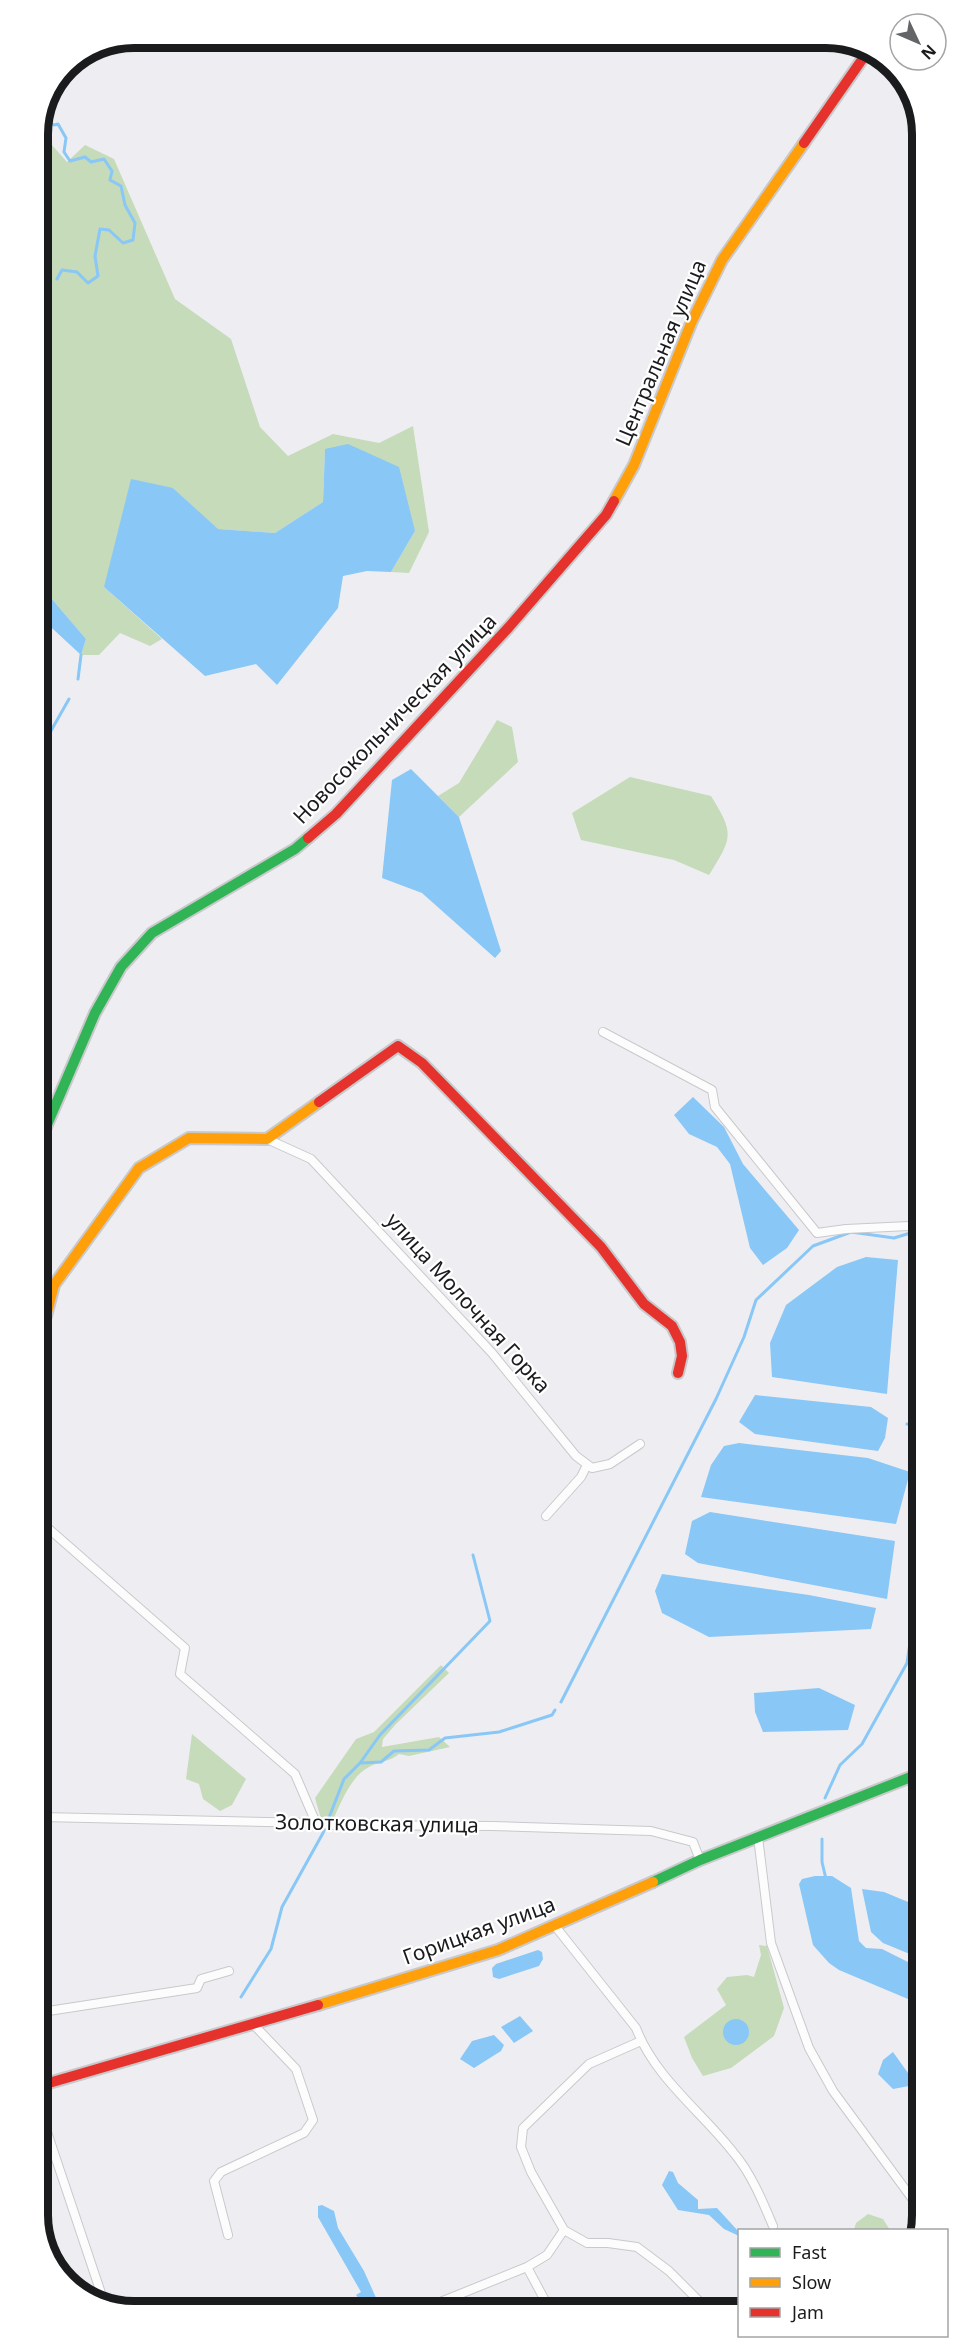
<svg xmlns="http://www.w3.org/2000/svg" width="960" height="2349" viewBox="0 0 960 2349" font-family="'Noto Sans',sans-serif">
	<rect width="100%" height="100%" fill="#eeeef2"/>
	<path fill="#c5dbba" d="M38 135H43L67 162 85 145 114 159 175 299 231 339 260 427 288 456 333 434 379 443 413 426 429 532 409 573 391 572 415 531 325 449 323 502 275 533 217 529 173 488 104 587 162 639 150 646 120 633 99 655H81L86 639 39 584 38 330 52 315 44 223 50 217 38 196Z
		M38 265 50 306 38 310Z
		M497 720 512 727 518 762 459 817 438 796 459 783Z
		M630 777 711 796C735 834 732 838 709 875L674 860 581 840 572 813Z
		M441 1665 449 1673 396 1724 383 1739 382 1747 439 1737 450 1747 409 1756 399 1754C390 1762 379 1761 369 1767 350 1777 341 1803 332 1822L321 1819 315 1798 356 1739 374 1732Z
		M192 1734 246 1779 232 1805 220 1811 203 1799 199 1784 186 1779Z
		M759 1945 767 1946 784 2008 774 2036 731 2068 703 2076 692 2058 684 2037 726 2005 717 1989 727 1977 747 1975 754 1977 761 1955Z
		M868 2214 883 2219 890 2230H854L856 2223Z"/>
	<path fill="#89c7f6" d="M348 444 399 467 415 531 391 572 367 571 343 576 338 608 277 685 256 664 205 676 104 587 131 479 173 488 218 529 275 533 323 502 325 449Z
		M39 584 86 639 81 655 39 616Z
		M411 769 459 817 501 951 495 958 422 893 382 878 392 780Z
		M693 1097 724 1127 743 1164 799 1230 787 1248 763 1265 750 1248 730 1164 717 1147 689 1134 674 1115Z
		M866 1257 898 1260 887 1394 772 1377 770 1343 786 1305 837 1267Z
		M920 1268V1377L912 1376 915 1269Z
		M755 1395 871 1407 888 1418 885 1438 878 1451 755 1434 739 1422Z
		M739 1443 868 1458 910 1472 896 1524 701 1497 711 1465 724 1446Z
		M710 1512 895 1541 887 1599 698 1563 685 1554 692 1521Z
		M662 1574 809 1595 876 1608 871 1629 709 1637 662 1613 655 1591Z
		M819 1688 855 1705 848 1730 763 1732 755 1712 754 1693Z
		M815 1876H832L851 1888 859 1941 866 1948 882 1949 922 1969V1988L918 1997 908 1999 839 1970 829 1963 813 1945 799 1884 802 1879Z
		M862 1889 884 1892 913 1904 916 1913 915 1935 922 1943V1959L883 1943 871 1932Z
		M538 1950 542 1952 543 1959 539 1966 499 1979 493 1977 492 1968 496 1964Z
		M520 2016 533 2031 514 2043 501 2027Z
		M723 2032a13 13 0 1 1 26 0a13 13 0 1 1-26 0Z
		M494 2035 504 2045 501 2051 474 2068 460 2059 472 2041Z
		M893 2052 913 2080 909 2086 893 2089 878 2074 883 2060Z
		M669 2171 673 2172 678 2183 698 2200V2209L717 2208 739 2232V2236L724 2229 709 2215 678 2210 662 2185Z
		M322 2205 334 2211 338 2228 364 2271 377 2300 372 2306 363 2304 356 2295 361 2292 318 2217V2206Z"/>
	<g fill="none" stroke-linecap="round" stroke-linejoin="round">
		<path stroke="#89c7f6" stroke-width="3" d="M42 118 54 125 58 124 66 138 64 152 70 161 85 157 91 162 104 159 112 171 110 180 121 186 125 205 135 223 133 240 123 243 109 230 100 229 95 256 98 276 88 283 77 272 62 270 57 279
			M78 679 81 655
			M39 752 69 699
			M911 1389 921 1406
			M907 1424 921 1426
			M561 1702 716 1399 744 1337 756 1300 813 1246 851 1232 894 1238 920 1230
			M360 1763 380 1735 490 1621 473 1555
			M825 1798 840 1765 862 1744 907 1663 921 1569
			M822 1839V1862L826 1879
			M241 1997 271 1949 282 1907 323 1833 344 1779 360 1763 381 1762 394 1751 429 1750 445 1738 499 1732 552 1715 555 1710"/>
		<defs>
			<path id="street" d="M603 1032 712 1090 715 1107 817 1233 846 1229 909 1226
				M267 1139 311 1159 492 1353 576 1456 592 1468 610 1464 640 1444
				M546 1516 581 1477 587 1465
				M41 1522 185 1648 180 1674 295 1774 316 1823
				M42 1817 316 1823 331 1825 492 1826 651 1831 693 1842 700 1860
				M758 1837 771 1943 809 2048 833 2091 922 2212
				M555 1926 636 2028C655 2078 701 2111 733 2152 751 2173 762 2200 773 2226
				M42 2012 197 1988 201 1979 229 1971
				M42 2117 104 2302
				M564 2230 531 2172 521 2147 523 2128 589 2064 641 2041
				M564 2230 587 2243H608L637 2247 669 2271 705 2307
				M228 2235 214 2181 221 2172 304 2133 313 2120 296 2069 254 2025
				M527 2267 549 2308
				M423 2309 527 2267 547 2255 564 2230"/>
			<path id="fast" d="M40 1141 95 1013 121 967 152 933 295 849 308 838
				M653 1882 700 1860 921 1773"/>
			<path id="slow" d="M614 501 634 465 692 321 722 260 804 143
				M40 1322 46 1316 54 1285 139 1168 189 1138 267 1139 319 1102
				M318 2005 498 1950 653 1882"/>
			<path id="jam" d="M804 143 868 51
				M308 838 336 814 509 627 606 515 614 501
				M319 1102 398 1046 422 1063 601 1247 644 1304 672 1326 680 1342 682 1356 678 1373
				M42 2085 318 2005"/>
		</defs>
		<use href="#street" stroke="#c9c9cc" stroke-width="10"/>
		<use href="#fast" stroke="#c9c9cc" stroke-width="14"/>
		<use href="#slow" stroke="#c9c9cc" stroke-width="14"/>
		<use href="#jam" stroke="#c9c9cc" stroke-width="14"/>
		<use href="#street" stroke="#fcfcfd" stroke-width="8"/>
		<use href="#fast" stroke="#30b455" stroke-width="10"/>
		<use href="#slow" stroke="#ff9f0a" stroke-width="10"/>
		<use href="#jam" stroke="#e5322d" stroke-width="10"/>
	</g>
	<g text-anchor="middle" stroke-width="4.5" stroke-linejoin="round" paint-order="stroke">
		<g font-size="21" fill="#1a1b1d" stroke="#fff">
			<text transform="translate(661 353) rotate(-67)" y="7">Центральная улица</text>
			<text transform="translate(395 719) rotate(-46)" y="7">Новосокольническая улица</text>
			<text transform="translate(468 1303) rotate(48)" y="7">улица Молочная Горка</text>
			<text transform="translate(377 1824) rotate(1)" y="7">Золотковская улица</text>
			<text transform="translate(479 1931) rotate(-20)" y="7">Горицкая улица</text>
		</g>
	</g>
	<path d="M0 0H960V2349H0ZM134 48H826A86 86 0 0 1 912 134V2215A86 86 0 0 1 826 2301H134A86 86 0 0 1 48 2215V134A86 86 0 0 1 134 48Z" fill="#fff" fill-rule="evenodd"/>
	<path fill="none" stroke="#1a1b1d" stroke-width="8" d="M134 48H826A86 86 0 0 1 912 134V2215A86 86 0 0 1 826 2301H134A86 86 0 0 1 48 2215V134A86 86 0 0 1 134 48Z"/>
	<rect x="738" y="2229" width="210" height="108" fill="#ffffff" stroke="#a3a4a5" stroke-width="1.5"/>
	<rect x="750" y="2248" width="30" height="9" fill="#30b455" stroke="#a3a4a5" stroke-width="1.5"/>
	<text x="792" y="2259" font-size="18" fill="#1a1b1d">Fast</text>
	<rect x="750" y="2278" width="30" height="9" fill="#ff9f0a" stroke="#a3a4a5" stroke-width="1.5"/>
	<text x="792" y="2289" font-size="18" fill="#1a1b1d">Slow</text>
	<rect x="750" y="2308" width="30" height="9" fill="#e5322d" stroke="#a3a4a5" stroke-width="1.5"/>
	<text x="792" y="2319" font-size="18" fill="#1a1b1d">Jam</text>
	<g transform="translate(918 42) rotate(134)"><circle r="28" fill="#ffffff" stroke="#a3a4a5" stroke-width="1.5"/>
	<path d="M0-4.5L10 22L0 15L-10 22Z" fill="#646568"/>
	<text y="-9" font-size="16" font-weight="bold" text-anchor="middle" fill="#1a1b1d">N</text>
	</g>
</svg>
